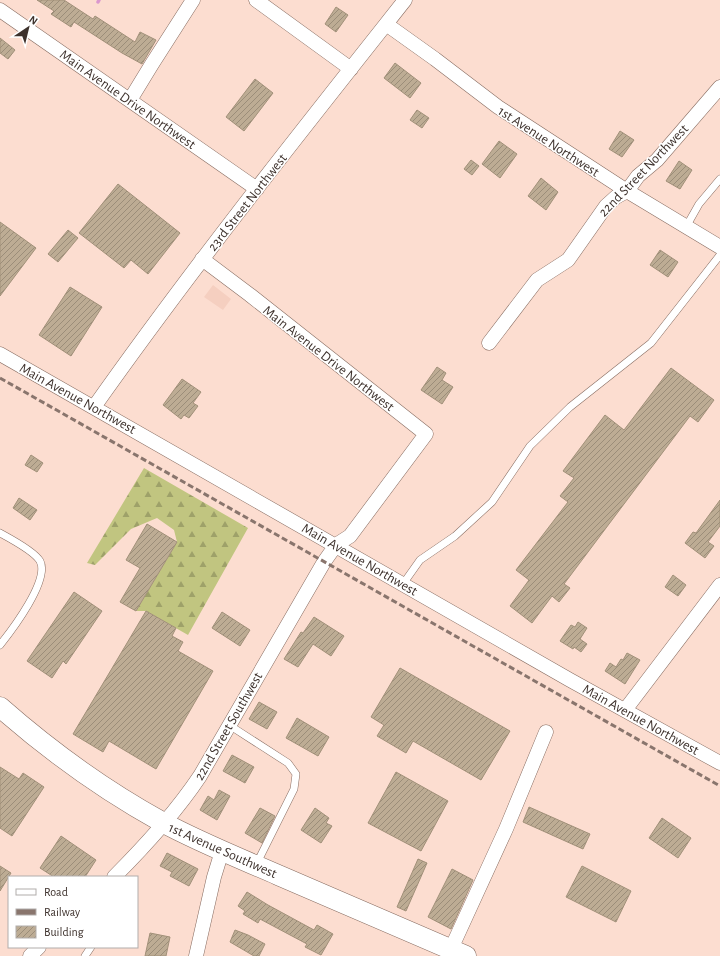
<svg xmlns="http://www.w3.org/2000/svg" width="720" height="956" viewBox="0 0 720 956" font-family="'Alegreya Sans',sans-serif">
	<defs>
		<pattern id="forest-firs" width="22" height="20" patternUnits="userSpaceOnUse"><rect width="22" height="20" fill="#c1c580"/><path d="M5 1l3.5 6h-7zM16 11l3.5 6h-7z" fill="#9ea169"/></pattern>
		<pattern id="building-hatch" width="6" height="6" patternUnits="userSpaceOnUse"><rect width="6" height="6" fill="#bdac94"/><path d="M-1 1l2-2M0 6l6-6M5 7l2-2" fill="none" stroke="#9b8d79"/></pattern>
	</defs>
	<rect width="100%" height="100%" fill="#fcddd0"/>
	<path fill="#f5cfc0" d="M213 285 231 299 223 310 204 297Z"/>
	<path fill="url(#forest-firs)" d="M144 468 248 528 188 635 146 611H136L177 542 174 530 157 518 131 529 95 565 87 563Z"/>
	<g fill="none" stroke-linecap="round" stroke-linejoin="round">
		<path stroke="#db98ce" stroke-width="3.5" d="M98 2 99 0"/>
	</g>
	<path fill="url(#building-hatch)" stroke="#a19079" d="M37 0H64L93 19 95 16 135 42 140 32 156 40 142 64 122 53 74 22 71 27 51 14 54 11Z
		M336 7 348 15 336 32 325 24Z
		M0 38 15 50 8 59 0 53Z
		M395 63 421 83 410 98 384 78Z
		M255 79 273 93 244 131 226 117Z
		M417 110 429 118 422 128 410 120Z
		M620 131 634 140 622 157 609 149Z
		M499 141 517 154 500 178 482 164Z
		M471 160 479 166 472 175 464 169Z
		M679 161 692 170 680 189 666 181Z
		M541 178 558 192 546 210 528 196Z
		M118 184 180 233 148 274 131 260 124 268 79 233Z
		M0 222 36 248 0 296Z
		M68 230 78 238 58 262 48 254Z
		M660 250 678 262 668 277 650 265Z
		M70 287 102 307 71 356 39 335Z
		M437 367 446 373 442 380 453 387 442 404 421 390Z
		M671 368 714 400 698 422 690 416 564 584 570 588 559 602 552 596 532 623 510 606 529 580 516 570 568 502 560 496 574 478 563 471 605 415 624 430Z
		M182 379 201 392 193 403 198 406 189 418 184 415 181 419 163 405Z
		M31 455 43 463 37 472 25 465Z
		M19 498 37 510 30 520 13 508Z
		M720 500V526L708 542 714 546 705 558 685 543 693 532 696 533Z
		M147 524 177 542 136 611 120 602 140 568 126 560Z
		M673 575 686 585 678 596 665 587Z
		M74 592 102 611 66 664 63 661 52 678 27 661Z
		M146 611 176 628 172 636 183 642 178 651 213 671 156 769 109 741 103 752 73 734Z
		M222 612 250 630 240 646 212 628Z
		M314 617 344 636 331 656 313 644 298 667 284 659 301 632 303 633Z
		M578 622 587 628 580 639 587 644 581 652 574 647 573 649 560 641 571 625 575 627Z
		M627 653 640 660 625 684 605 671 610 663 616 667 621 659 623 660Z
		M400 668 510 731 481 780 413 741 406 753 377 736 384 725 371 717Z
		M259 702 277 712 267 729 249 719Z
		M297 718 329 737 318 756 286 738Z
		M232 755 254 767 245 783 223 771Z
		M0 767 19 779 23 773 44 787 12 836 0 828Z
		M396 772 448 801 421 851 368 823Z
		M219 790 230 796 217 820 200 810 208 796 214 800Z
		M529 807 590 834 583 849 523 822Z
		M260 808 275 816 262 843 245 833Z
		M315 808 329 818 326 823 332 826 321 843 301 830Z
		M662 818 691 838 678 858 649 838Z
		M61 836 96 860 85 877H54L40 868Z
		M167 853 198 869 189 886 170 876 172 872 160 866Z
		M418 859 427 863 406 911 397 907Z
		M0 866 11 873 0 891Z
		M582 866 631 891 616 922 566 897Z
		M452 869 473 880 451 929 428 917Z
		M247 892 268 905 314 930 317 925 333 934 321 955 305 947 307 944 260 919 258 923 243 914 245 911 238 906Z
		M235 930 248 935 265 944 259 956H254L230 942Z
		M150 933 170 937 166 956H145Z"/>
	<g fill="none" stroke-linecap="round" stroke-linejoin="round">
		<defs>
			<path id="lane" d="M686 227 699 204 720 179
				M0 533C11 539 34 551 40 561 50 580 12 630 0 645
				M403 584 420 560 455 536 492 502 530 446 570 407 651 343 720 255
				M229 725 288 763 296 774 294 789 256 865
				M85 956 91 947"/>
			<path id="street" d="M256 0 351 69
				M0 10 257 189
				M386 24 435 59 498 107 627 191 720 247
				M130 100 152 64 193 0
				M489 343 537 280 568 260 606 206 616 197 627 191 638 176 657 160 720 87
				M0 354 570 680 720 763
				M94 407C193 267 299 134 405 0
				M625 710 720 585
				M114 877C145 846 176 812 200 776L324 562 336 545 350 536 426 434 250 295 202 259
				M451 949 506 829 546 732
				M30 956 39 947
				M196 956 214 877 222 851"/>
			<path id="secondary" d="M0 707C50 751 104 790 162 822 199 842 239 858 278 875 341 902 404 929 466 956"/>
		</defs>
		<use href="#lane" stroke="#876c61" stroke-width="8"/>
		<use href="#street" stroke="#876c61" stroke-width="15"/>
		<use href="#secondary" stroke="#876c61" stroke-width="21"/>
		<use href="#lane" stroke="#fff" stroke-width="7"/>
		<use href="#street" stroke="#fff" stroke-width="14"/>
		<use href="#secondary" stroke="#fff" stroke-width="20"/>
		<path stroke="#89756d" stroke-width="3" stroke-dasharray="6 3" stroke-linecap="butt" d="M0 378 720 786"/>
	</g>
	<g text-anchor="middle" stroke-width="3" stroke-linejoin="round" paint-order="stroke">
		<g font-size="14" fill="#3d312c" stroke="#fff">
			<text transform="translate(128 99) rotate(35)" y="5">Main Avenue Drive Northwest</text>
			<text transform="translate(549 141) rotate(33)" y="5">1st Avenue Northwest</text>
			<text transform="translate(643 170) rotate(-46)" y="5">22nd Street Northwest</text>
			<text transform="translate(247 202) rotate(-52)" y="5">23rd Street Northwest</text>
			<text transform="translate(329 358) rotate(38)" y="5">Main Avenue Drive Northwest</text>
			<text transform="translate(78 398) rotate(29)" y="5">Main Avenue Northwest</text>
			<text transform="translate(360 559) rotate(30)" y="5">Main Avenue Northwest</text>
			<text transform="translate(641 719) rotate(29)" y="5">Main Avenue Northwest</text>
			<text transform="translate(228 726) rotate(-60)" y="5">22nd Street Southwest</text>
			<text transform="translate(223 850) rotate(24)" y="5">1st Avenue Southwest</text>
		</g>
	</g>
	<rect x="8" y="876" width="130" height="72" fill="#ffffff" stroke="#b1adab"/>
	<rect x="16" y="889" width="20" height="6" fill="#ffffff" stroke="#b1adab"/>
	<text x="44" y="896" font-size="12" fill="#3d312c">Road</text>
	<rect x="16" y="909" width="20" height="6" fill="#89756d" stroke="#b1adab"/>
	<text x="44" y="916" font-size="12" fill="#3d312c">Railway</text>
	<rect x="16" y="926" width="20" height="12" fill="url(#building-hatch)" stroke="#b1adab"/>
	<text x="44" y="936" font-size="12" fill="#3d312c">Building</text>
	<g transform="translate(28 28) rotate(35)" stroke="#ffffff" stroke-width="3" paint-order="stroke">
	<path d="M0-3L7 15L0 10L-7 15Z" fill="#3d312c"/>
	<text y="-6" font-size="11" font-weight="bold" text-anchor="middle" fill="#3d312c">N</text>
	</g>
</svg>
